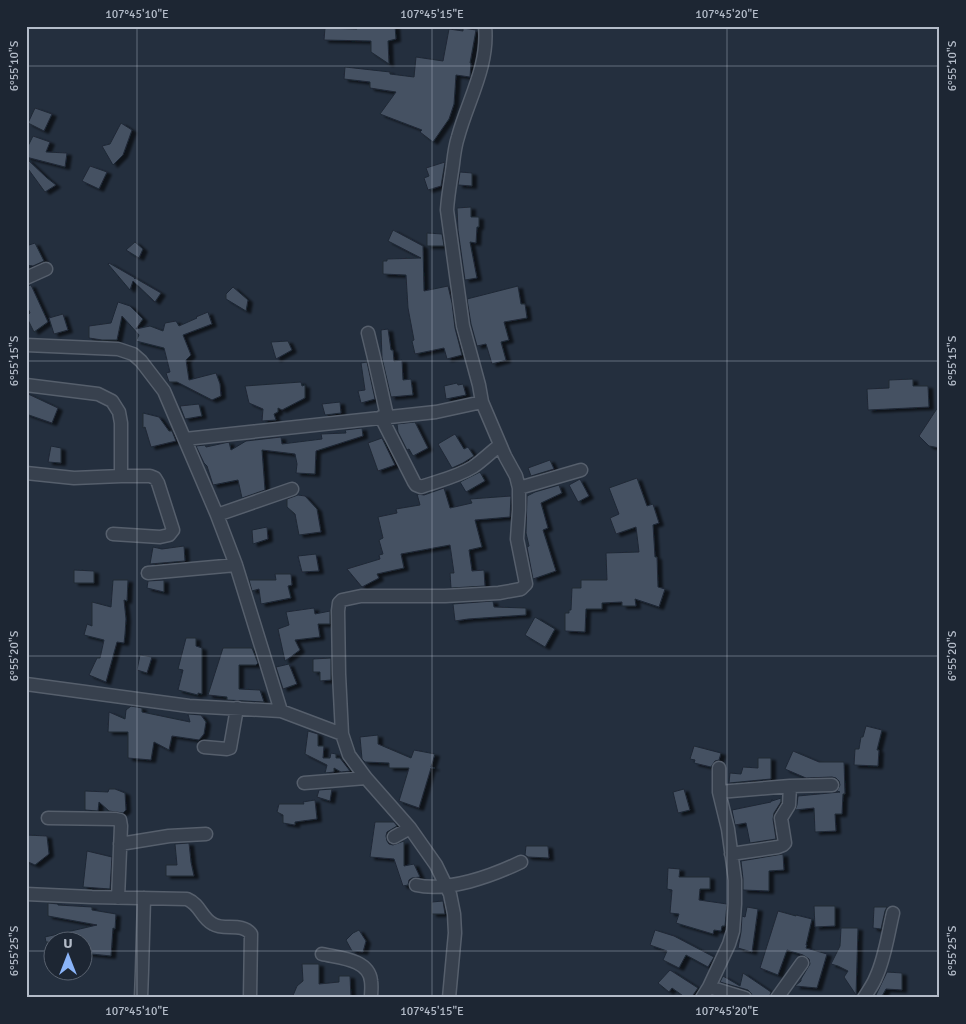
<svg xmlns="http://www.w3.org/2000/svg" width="966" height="1024" viewBox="0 0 966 1024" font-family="Signika,sans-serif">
	<defs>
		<filter id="shadow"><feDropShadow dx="4.5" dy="2.5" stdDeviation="1" flood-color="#0009"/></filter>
	</defs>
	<rect width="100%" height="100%" fill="#242f3e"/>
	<path fill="#455162" stroke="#1f2835" filter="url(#shadow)" d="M357 26H395L396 39 388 41 389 64 371 52V41L324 40 325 28 357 29Z
		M463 28 476 30 470 63H471L470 77 456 75 454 104 449 119 433 142 420 132 422 130 380 114 396 92 370 88V82L344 79 345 67 390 72V74L414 77 416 57 443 61 449 29 463 31Z
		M35 108 52 114 44 131 28 123Z
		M121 123 132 130 123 155 113 165 102 146 110 144Z
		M33 136 50 142 46 152 67 153 65 167 26 157V150Z
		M28 160 47 178 56 185 45 192 26 166V161Z
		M445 162 441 186 428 190 424 178 429 176 426 168Z
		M90 166 107 172 99 189 82 181Z
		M460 172 472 173V186L458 185Z
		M471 207V217H479V227H477L476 243 470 242 477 278 465 280 458 230 457 208Z
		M393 230 423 246 424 291 448 286 452 303 455 328 462 355 447 359 444 348 415 354 412 341 414 340 408 308 406 275 383 274V261H387V259L421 258 388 241Z
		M427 233 442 234 444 246H427Z
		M135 242 143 249 139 258 126 250Z
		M35 243 44 261 33 266 26 265V246Z
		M109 263 135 278 134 279 135 278 161 293 155 302 133 281 130 290 108 264Z
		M31 285 48 322 34 332 26 316 30 313 26 304V286Z
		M518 286 521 304H525L527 318 504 322 509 340 501 342 506 360 492 364 486 344 477 346 471 324 467 299Z
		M233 287 248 300 246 311 226 299V294Z
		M118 302 130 306 143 319 136 329 150 326 163 331 165 323 176 321 179 326 197 318 196 317 208 312 212 324 183 335 191 355 186 360 189 380 216 373 220 384 221 396 212 400 177 382H169L166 373 170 372 164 348 136 341 139 335 122 316 117 340H102L89 338V326L111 323Z
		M63 314 68 330 54 334 49 318Z
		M388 329 391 350H393L394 361 402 360 403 380 411 379 413 395 391 397 382 358 381 330Z
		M288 341 292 350 276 359 271 342Z
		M367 362 375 399 361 403 358 391 365 390 361 363Z
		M913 379V386H928L929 407 868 410 867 389 889 388V380Z
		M301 382 302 386 305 385V398L282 410 278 408V412L274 414 276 420 262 421 263 409 249 403 245 386Z
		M457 383 458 385 463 384 466 395 446 399 444 386Z
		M26 393 58 408 52 423 26 414Z
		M340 402 341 413 325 415 322 404Z
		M199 404 202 416 185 419 180 406Z
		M940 404V448L929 446 919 436Z
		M143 413 159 417 169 431H172L176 441 151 447 145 427 143 428Z
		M415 422 428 448 413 456 409 449 407 450 398 432 397 424Z
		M362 428 363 436 316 451 315 474 296 473 297 464 295 454 262 450 265 490 242 498 238 480 213 485 207 466 204 463 196 446 205 445 206 447 229 442 231 450 246 441 281 437 282 444 322 439 321 434 346 433 345 430Z
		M455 434 464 449 468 447 474 456 463 463 452 468 438 444Z
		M382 438 395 465 378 471 368 443Z
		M51 446 61 448V463L48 462Z
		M550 460 554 469 531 476 528 468Z
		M480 472 485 481 466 492 460 482Z
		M637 478 647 506 653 504 659 523 653 525 655 557H657L658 587 665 589 659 607 635 599 636 606H622V602L602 603V609H586L585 632 565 631V613H569V610H571L572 588H581V580H607L606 553 639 552 636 527 616 534 610 518 619 514 609 488Z
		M580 479 589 496 578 502 569 485Z
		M559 485 562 493 541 503 548 528 543 530 556 571 533 579 527 547 529 546 526 533 527 496 535 492Z
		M444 488 450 508 472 503 470 499 511 496 510 517 475 520 482 547 469 550 472 571 484 570 485 586 451 588 450 573H454L450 545 401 554 404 568 377 574 379 578 362 587 347 569 380 559 379 555 383 554 379 540 383 538 378 517 397 513 396 509 420 505 417 494 424 495Z
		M298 495 305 496 317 509 321 532 299 535 295 514 287 507V499Z
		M267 527 268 539 253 544 252 530Z
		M184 546 185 561 150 564 153 547 162 549Z
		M316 554 319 571 302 572 298 556Z
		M74 570 94 571V583H74Z
		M275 574H291L292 585 288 586 291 598 261 604 259 589 252 591 249 580H276Z
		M113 580H128L127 601 124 600 126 619 125 634 124 643 117 642 106 682 89 675 97 658H100L104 640 84 635 87 624 92 626V602L111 607Z
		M164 580V592L147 588 148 581Z
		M493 601 494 607 526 608V615L468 619 455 621 453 604Z
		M314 608 315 614 330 611V624H318L320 637 295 640 300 650 285 661 278 629 289 625 286 612Z
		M535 617 555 629 545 647 525 635Z
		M186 638H196V646L202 648V694L198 693V695L178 690 183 670 178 669Z
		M223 648H252L258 663 256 665H239V689L260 690 264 702 227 700V697L208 695Z
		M140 655 152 657 147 673 137 670Z
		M331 658V680L320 681V672H313V659Z
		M289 664 297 684 283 689 276 667Z
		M131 706 142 708V712L190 722 188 714 201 715 206 722 204 734 199 740 172 736 169 750 154 742 151 760 128 758V732H108L109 712 125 719 126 710Z
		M866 726 882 730 877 750H879L878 766 854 765 855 749H859L861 737H863Z
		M308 731 318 734V746H324L323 758H330L331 753 336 754V758H340L350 771 341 772 334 768V772L325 773 327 765 305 754Z
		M378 735V744L411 758 414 750 435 754 431 767 435 768H431L419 808 399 801 409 768H389V763L365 762 362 759 360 737Z
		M694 746 721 753 719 760 715 761 711 767 694 763 695 760 690 759Z
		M793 751 819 762H844L845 794H843L842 814H835L836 831 815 832 814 808 795 810 797 805 798 796 840 792 837 791 840 785 839 781 836 778 832 777 806 778 785 769Z
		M758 758H771V779L729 783 730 773 741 774 743 767 758 768Z
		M109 789H115L125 793 126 810 123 813 109 811 99 802 98 811 85 810V791L108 792Z
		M332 789 330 801 317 797 319 790Z
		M684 789 690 810 678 813 673 792Z
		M781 798V802L774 813 773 819 776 839 750 843 746 823 735 825 732 810 771 802 772 799V801Z
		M315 800 317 819 295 822V825L283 823V815L277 812 279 804H304L303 802Z
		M375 822H394L397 826 387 832 386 836 387 841 389 844 393 845 404 841V866L414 864 420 877 412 878 409 880 408 885 403 886 394 859 370 857Z
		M26 835 47 836 49 854 35 865 26 861Z
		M189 843 191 862 194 876H166V865H177L175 844Z
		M526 846H548L549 858 528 857 525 855Z
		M87 851 112 857 110 889 83 887Z
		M783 854 784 870 769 871V891L743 890V879L741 861Z
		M668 868 680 869 679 877H710V889H700L699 900 727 904 725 926H722L721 931 714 930 713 934 676 923 679 914 670 913 672 890 667 889Z
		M443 901 445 914H432V902Z
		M48 903 58 904V905L92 907V910L116 914 115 929 113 928 111 956 82 953V942H46L45 937 97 925 48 916Z
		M814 906H835V926L815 927Z
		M747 907 758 909 752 952 738 948 741 932 742 916 745 917Z
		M874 907H887L885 911 881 929 873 928Z
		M778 911 796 916V915L812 919 806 945H807L806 948 827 954 817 988 795 986 801 981V979L810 964 809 959 803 955 787 950 778 975 760 968Z
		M841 928H858L856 995 844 977 848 971 838 966 831 964 840 946Z
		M359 930 366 941 363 952 352 951 346 940 353 933Z
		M655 930 674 936 714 957 708 967 686 955 679 968 663 960 667 951 650 945Z
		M302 964H319V984L339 982V976H350L351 998H292L297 986 303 981Z
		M670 970 698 988 691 998H686L672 988 669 992 658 983Z
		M887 972 902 973V990L886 989 881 998 876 995Z
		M743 973 771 992 769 998H753L751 993 748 990 720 982 723 976 740 986Z"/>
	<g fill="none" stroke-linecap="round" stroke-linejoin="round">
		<defs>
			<path id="minor" d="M26 278 46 269
				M368 333 375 362 387 416
				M26 345 118 349 133 354 141 361 164 391 217 515 236 565 281 711 189 706 26 684
				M26 385 98 394 112 401 119 412 121 423V476
				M482 402 479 385 463 326 447 210C448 194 451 179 453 164 454 155 455 146 458 137 468 100 489 66 485 26
				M381 417 414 482 416 485 421 487C438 481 457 477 473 467 482 461 491 452 500 445
				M185 439 436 412 482 402 505 456 516 476 519 488V510L517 539 526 584 521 589 499 593 445 596H361L342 600 339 603 338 611 339 674 342 734 349 755 366 778 410 828 436 865 450 894 454 914 455 933 449 998
				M26 473 74 478 121 476H150L155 478 158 483 173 530 169 535 160 537 113 534
				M519 488 581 470
				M217 515 292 489
				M148 573 236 565
				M281 711 342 734
				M204 747 227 749 230 748 237 708
				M304 783 366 778
				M719 792 790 786 832 785
				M48 818 115 819 120 820 121 826 118 898
				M394 837 410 828
				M120 844 169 836 206 834
				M731 854 778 847 783 845 785 843 781 818 789 805 790 786
				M416 885C448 892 492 876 521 862
				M26 894 92 897 187 899C201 905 201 918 213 924 224 931 242 922 251 934L250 998
				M322 954C339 958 369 959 371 981 372 987 371 992 371 998
				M709 987 745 998
				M141 998 142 971 144 898
				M702 998 709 987 729 944 733 931 735 904V880L728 829 719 792V768
				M777 998 802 963
				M864 998C868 991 873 985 876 977 885 958 888 934 893 913"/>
		</defs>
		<use href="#minor" stroke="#565f6c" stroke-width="15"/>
		<use href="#minor" stroke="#38414e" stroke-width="12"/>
	</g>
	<path fill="none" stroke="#b4bcc9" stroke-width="1" stroke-opacity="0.45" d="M137 26V998M432 26V998M727 26V998M26 66H940M26 361H940M26 656H940M26 951H52M82 951H940"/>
	<rect width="966" height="1024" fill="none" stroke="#1d2633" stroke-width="55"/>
	<g transform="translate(68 956)"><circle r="24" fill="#1d2633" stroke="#59626f"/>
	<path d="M0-4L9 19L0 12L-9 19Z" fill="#8ab4f8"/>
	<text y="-8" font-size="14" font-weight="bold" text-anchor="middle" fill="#b4bcc9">U</text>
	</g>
	<rect x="28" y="28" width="910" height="968" fill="none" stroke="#b4bcc9" stroke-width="2"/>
	<g font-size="12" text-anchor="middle" fill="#b4bcc9">
		<text x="137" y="18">107°45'10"E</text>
		<text x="432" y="18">107°45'15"E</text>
		<text x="727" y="18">107°45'20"E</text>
		<text transform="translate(14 66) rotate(-90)" y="4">6°55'10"S</text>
		<text transform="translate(952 66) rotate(-90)" y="4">6°55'10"S</text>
		<text transform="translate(14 361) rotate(-90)" y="4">6°55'15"S</text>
		<text transform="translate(952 361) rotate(-90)" y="4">6°55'15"S</text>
		<text transform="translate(14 656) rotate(-90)" y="4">6°55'20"S</text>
		<text transform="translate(952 656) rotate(-90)" y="4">6°55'20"S</text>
		<text transform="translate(14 951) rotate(-90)" y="4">6°55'25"S</text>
		<text transform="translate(952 951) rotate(-90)" y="4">6°55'25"S</text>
		<text x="137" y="1015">107°45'10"E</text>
		<text x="432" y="1015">107°45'15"E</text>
		<text x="727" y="1015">107°45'20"E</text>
	</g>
</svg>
